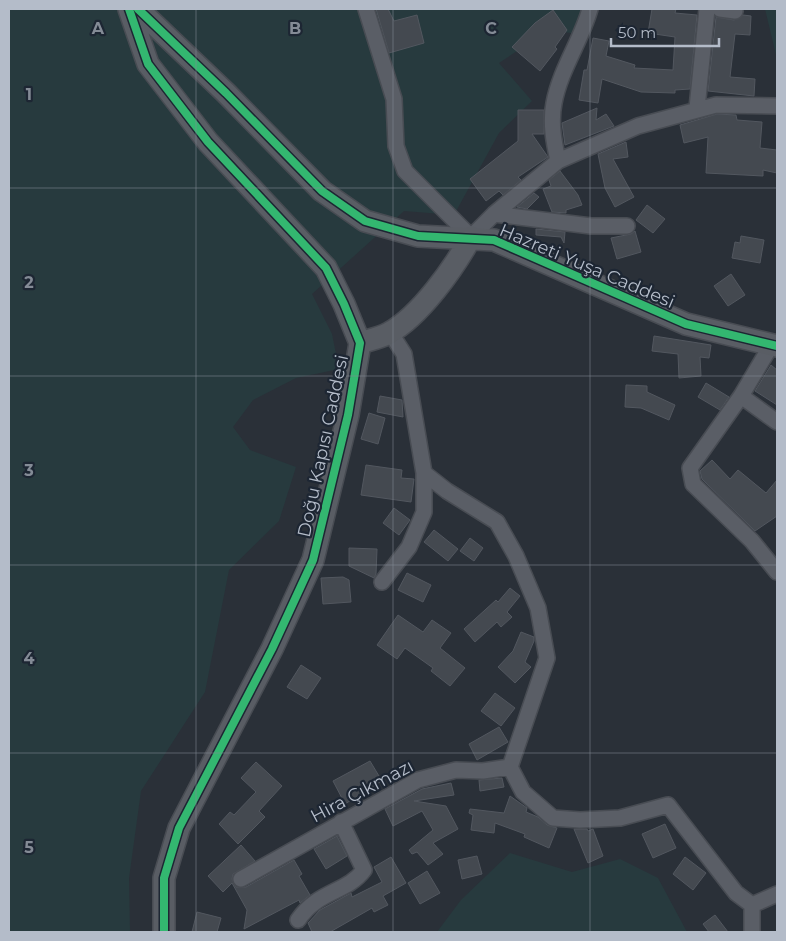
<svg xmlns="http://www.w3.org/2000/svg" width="786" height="941" viewBox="0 0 786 941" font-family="Montserrat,sans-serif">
	<rect width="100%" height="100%" fill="#2a3038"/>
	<path fill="#273a3e" d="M9 9H587L580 35 550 29 499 63 532 101 499 133 454 215 404 211 312 294 332 334 339 369 296 378 253 400 233 427 250 450 296 467 279 521 229 570 205 692 141 791 129 878 130 932H9Z
		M765 9H777V59Z
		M510 853 572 872 620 859 658 878 687 932H437L461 900Z"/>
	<path fill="#444950" stroke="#52575f" d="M376 9H388L394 21 417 15 424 43 389 53Z
		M652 9H676L675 13 697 15 690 89 675 90V93L641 92 602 79 598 103 579 100 584 70H587L593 38 609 41 606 56 635 65 634 68 673 70 675 37 648 33Z
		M553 10 567 30 555 47 557 49 540 71 512 47 535 23Z
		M743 15 751 16 750 35 735 34 730 77 755 79 754 96 708 91 716 17 734 20Z
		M597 108 596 120 606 114 614 126 565 145 562 123Z
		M518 110H544V134H532L548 157 518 177 521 180 503 195 499 191 486 201 470 179 518 141Z
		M717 114 736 115 737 120 762 122 760 148 777 150V173L763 170V176L706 173 708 137 684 143 680 125Z
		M626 142 628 157 613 159 634 197 615 207 605 188 598 154Z
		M560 171 578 195 582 205 566 210V213L552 212 543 189 551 186 549 180Z
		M534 193 539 197 527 209 517 207Z
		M647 205 665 219 653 233 636 220Z
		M536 229 565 232 564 243 561 237 536 235Z
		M635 231 641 252 617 259 611 238 631 234Z
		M741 236 764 240 760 263 732 258 735 242 740 243Z
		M731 274 745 295 728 306 714 286Z
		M654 336 711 345 709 358 700 357 701 376 679 378 678 354 652 351Z
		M771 365 777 370V405L755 391Z
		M706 383 729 397 720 410 698 397Z
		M626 385 647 386V392L675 405 669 420 641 408 625 407Z
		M380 396 402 400 403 417 377 412Z
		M369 413 385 418 378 444 361 439Z
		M712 460 730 479 738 470 766 493 777 480V516L755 531 702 479 700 471Z
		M366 465 402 470 401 478 414 479 411 502 361 495Z
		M394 508 410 520 399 535 383 523Z
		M434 530 458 549 448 561 424 542Z
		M470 538 483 548 474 561 460 551Z
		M349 548 377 549 376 574 374 578 349 566Z
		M407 573 431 585 423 602 398 590Z
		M343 577 349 580 351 602 323 604 321 578Z
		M510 588 520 596 507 612 512 617 501 627 497 622 475 642 464 629 496 600 498 602Z
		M398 615 423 632 432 620 451 633 440 648 465 668 450 686 431 671 433 668 405 648 397 659 377 645Z
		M521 632 534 637V641L525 662 531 667 515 683 498 667 513 651Z
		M301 665 321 678 307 699 287 687Z
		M495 693 515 708 501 726 481 711Z
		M499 727 508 742 477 760 469 744Z
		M370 761 382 781 345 804 333 781Z
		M256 762 282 786 259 811 265 817 238 844 219 824 230 812 234 815 256 792 241 778Z
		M502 778 504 787 480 791 479 780Z
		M451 783 454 795 414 801 446 806 458 829 433 843 443 854 428 865 417 852 412 854 409 850 433 830 422 811 393 826 385 809 422 789Z
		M510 796 527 808 526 812 538 817 547 825 557 828 549 848 524 837 525 834 495 823 494 833 471 830 473 815 469 813 470 809 504 813Z
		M665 824 676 848 653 858 642 834Z
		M574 829H587L588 831 593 829 603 856 588 863Z
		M337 836 347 856 326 869 314 849Z
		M241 845 255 861 233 874 232 879 236 887H246L294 860 302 874 299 876 310 895 300 903 299 900 244 929 247 910 232 883 223 892 208 876Z
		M477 856 482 874 462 879 458 860Z
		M391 857 406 883 383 896 388 905 374 912 372 908 330 932H312L308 923 320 910 351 893 352 897 382 882 374 867Z
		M685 857 706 873 693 890 673 874Z
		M427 871 440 893 420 904 408 883Z
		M197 912 221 918 217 932H192Z
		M715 915 728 932H709L703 924Z"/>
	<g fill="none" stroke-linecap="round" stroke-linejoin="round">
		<defs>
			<path id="street" d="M366 9 394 99 396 146 405 171 471 237 494 214 558 161 638 126 716 105 777 106
				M720 9 735 11
				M697 108 707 9
				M558 161C554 142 550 123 554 103 560 70 581 41 590 9
				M494 214 591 226H627
				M772 344 741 396 690 468 693 484 752 541 777 572
				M741 396 777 422
				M424 473 447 491 497 522 516 556 538 608 547 658 510 767
				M382 582 409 547 424 512V473L404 354 390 332
				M510 767 523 792 553 818 580 820 620 818 668 805 736 893 752 905 777 894
				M241 879 418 780 456 770 483 771 510 767
				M298 920C318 890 347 893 364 870L341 822
				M752 932V905"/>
			<path id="secondary" d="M129 9 148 64 208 142 326 268 344 304 360 343 348 415 313 560 272 649 179 828 164 878V932
				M138 9 226 93 322 191 365 221 418 236 494 240 686 324 777 346
				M360 343C369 340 380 338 389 333 420 316 454 268 471 237"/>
		</defs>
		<use href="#street" stroke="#484c53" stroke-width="18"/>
		<use href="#secondary" stroke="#484c53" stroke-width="24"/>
		<use href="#street" stroke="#5a5e66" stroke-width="15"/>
		<use href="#secondary" stroke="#595d64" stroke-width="21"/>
		<defs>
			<path id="cycleway" d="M129 9 148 64 208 142 326 268 344 304 360 343 348 415 313 560 272 649 179 828 164 878V932
				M138 9 226 93 322 191 365 221 418 236 494 240 686 324 777 346"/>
		</defs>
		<use href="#cycleway" stroke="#1d2633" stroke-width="11"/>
		<use href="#cycleway" stroke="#33b770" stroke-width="8"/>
	</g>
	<path fill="none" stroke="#848b96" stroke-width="1" stroke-opacity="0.55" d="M196 9V932M393 9V932M590 9V932M9 188H777M9 376H777M9 565H777M9 753H777"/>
	<g text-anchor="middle" stroke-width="4.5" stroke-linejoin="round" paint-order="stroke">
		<g font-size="18" fill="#b4bcc9" stroke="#1d2633">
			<text transform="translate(587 266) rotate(23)" y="6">Hazreti Yuşa Caddesi</text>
			<text transform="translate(323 446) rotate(-78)" y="6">Doğu Kapısı Caddesi</text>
			<text transform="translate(362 791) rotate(-28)" y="6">Hira Çıkmazı</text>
		</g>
	</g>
	<g font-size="16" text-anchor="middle" font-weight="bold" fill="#848b96" stroke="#1d2633" stroke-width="4.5" stroke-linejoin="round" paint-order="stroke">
		<text x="98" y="34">A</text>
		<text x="295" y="34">B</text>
		<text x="491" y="34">C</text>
		<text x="29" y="100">1</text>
		<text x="29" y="288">2</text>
		<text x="29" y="476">3</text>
		<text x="29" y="664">4</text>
		<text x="29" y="853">5</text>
	</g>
	<rect width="786" height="941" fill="none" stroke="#b4bcc9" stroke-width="20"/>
	<path d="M611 38v8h108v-8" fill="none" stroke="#b4bcc9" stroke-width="2.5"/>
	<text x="618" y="38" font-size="15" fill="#b4bcc9" stroke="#1d2633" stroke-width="4" paint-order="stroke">50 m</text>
</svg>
